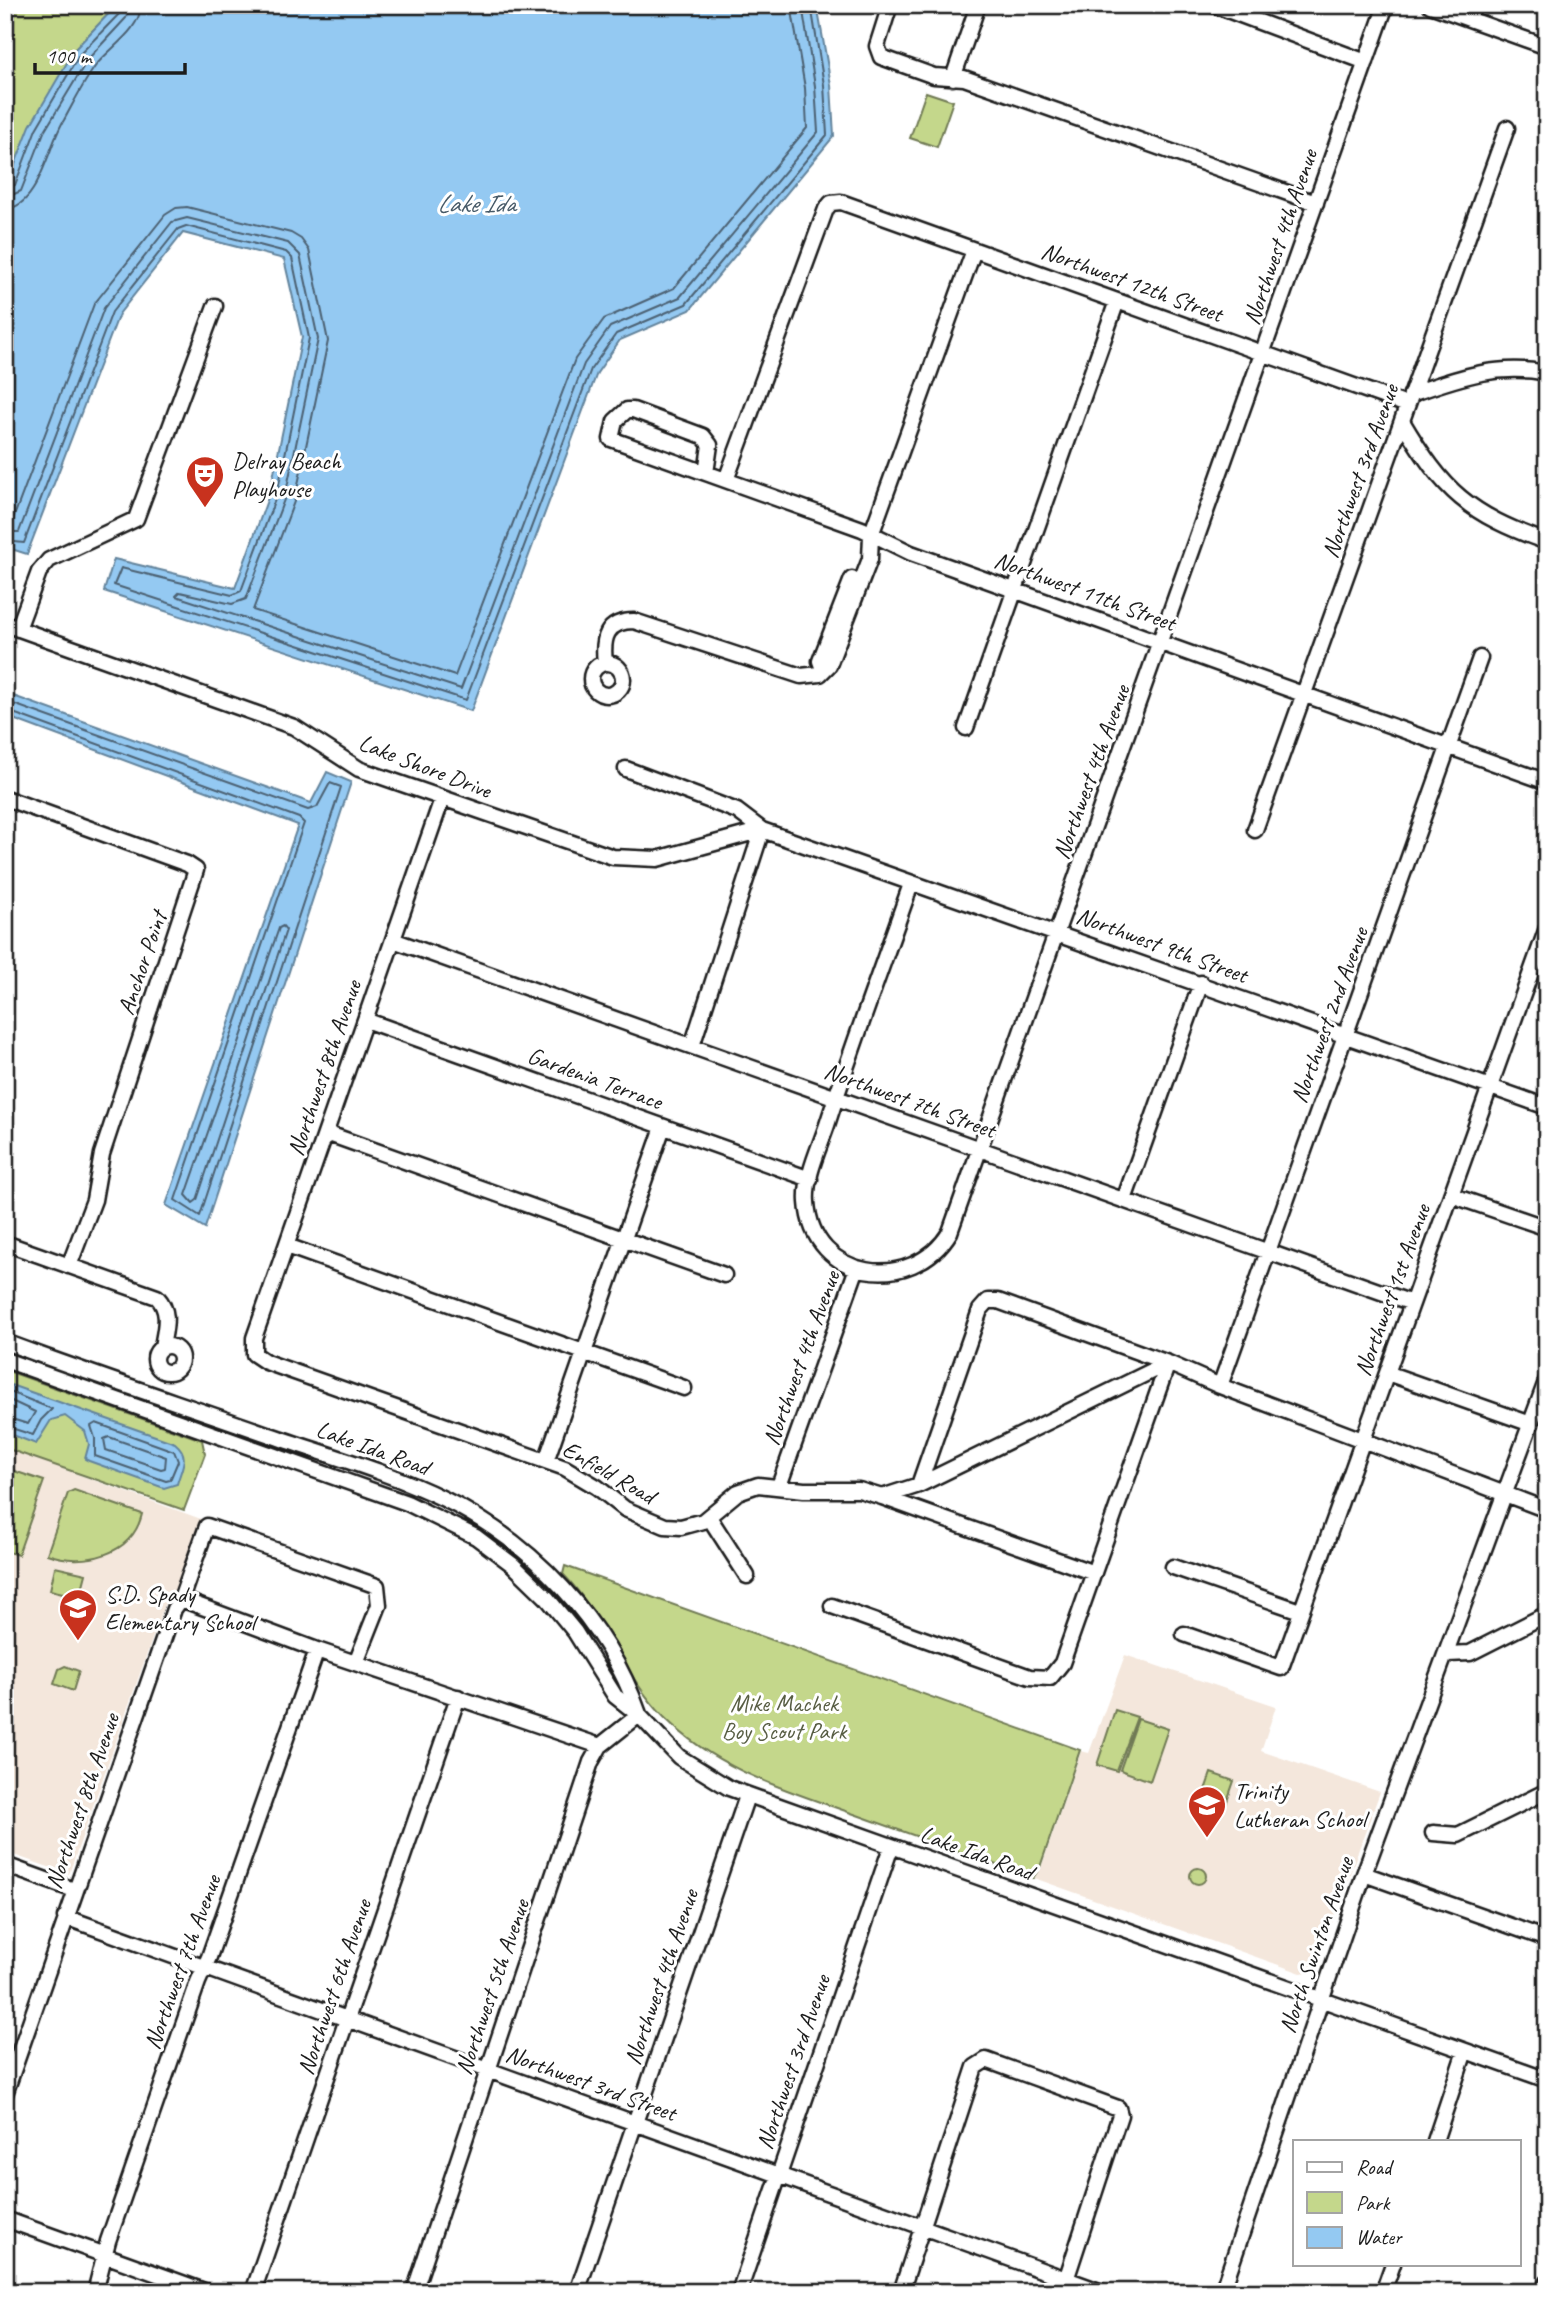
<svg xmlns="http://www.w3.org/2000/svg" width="1552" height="2297" viewBox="0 0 1552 2297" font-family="Caveat,sans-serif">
	<rect width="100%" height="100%" fill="#fff"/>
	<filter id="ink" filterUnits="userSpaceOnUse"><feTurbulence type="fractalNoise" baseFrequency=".0143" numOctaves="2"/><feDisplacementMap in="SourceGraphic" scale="14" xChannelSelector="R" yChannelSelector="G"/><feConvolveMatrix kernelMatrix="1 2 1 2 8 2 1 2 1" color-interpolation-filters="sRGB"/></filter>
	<g filter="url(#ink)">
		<path fill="#f4e7dc" d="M5 1448 201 1519 181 1584 165 1603 69 1874 5 1852Z
			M1125 1655 1276 1706 1261 1751 1380 1792 1314 1971 1301 1973 1034 1878 1041 1868 1081 1751 1089 1753Z"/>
		<path fill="#c4d78b" stroke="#707a54" stroke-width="2" d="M5 5H117L75 49 5 190Z
			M926 92 953 101 937 147 910 138Z
			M5 1370 202 1440 205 1454 184 1510 5 1448Z
			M5 1468 44 1481 18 1555 5 1551Z
			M74 1490 142 1514C132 1556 83 1567 47 1554L68 1493Z
			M565 1566 1080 1750 1040 1867 1033 1878C974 1857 915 1836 857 1815 787 1790 718 1771 664 1717 623 1675 604 1616 563 1574Z
			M55 1567 86 1574 80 1597 50 1590Z
			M65 1666 79 1671 73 1691 54 1684 59 1669Z
			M1115 1710 1137 1717 1117 1771 1097 1765Z
			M1138 1719 1168 1729 1150 1781 1120 1770Z
			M1211 1773 1234 1781 1226 1804 1203 1796Z
			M1190 1876a8 8 0 1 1 16 0a8 8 0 1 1-16 0Z"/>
		<path fill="#94c9f2" stroke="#64849c" stroke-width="2" d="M117 5H817L831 85 834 136 690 310 620 340 597 373 471 711 104 591 114 559 235 588 270 492 302 337 284 259 183 233 119 314 27 554 5 547V190L30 126 75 49Z
			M5 693 311 803 327 772 351 782 205 1228 166 1205 298 825 5 716Z
			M5 1383 175 1443C191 1456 181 1468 177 1484L164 1488 89 1461 85 1459 89 1444 85 1431 65 1416 51 1420 36 1444 5 1432Z"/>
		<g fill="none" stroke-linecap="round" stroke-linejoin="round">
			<path stroke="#4c6172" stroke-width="2" d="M5 189 15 185 36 129 80 54 120 13 122 5
				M5 198 21 191 44 132 88 59 126 18 130 5
				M5 209C39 208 48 145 64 120 74 102 84 81 97 64 112 46 140 30 141 5
				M5 521 13 519 94 304 165 215 176 208 187 207 291 233 301 239 309 250 328 341 295 499 253 610 455 676 575 359 604 319 674 288 807 128 805 88 791 5
				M5 532H19L104 308 172 222 187 218 288 243 300 255 318 339 285 497 246 599 232 604 180 592 176 596 461 689 584 364 610 327 680 297 818 132 815 86 802 5
				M5 541 24 543 112 312 178 229 186 226 286 252 292 258 309 338 277 494 241 591 232 595 121 568 114 585 466 700 591 369 616 334 686 304 827 135 824 85 811 5
				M5 701 308 810 317 807 330 783 341 787 200 1216 175 1200 304 823 299 818 5 710
				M283 926 286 930 197 1200 193 1203 186 1195 279 928Z
				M5 1390 52 1409 41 1420 33 1435 5 1426
				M5 1398 35 1412 28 1424 5 1417
				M96 1423 174 1451 178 1461 170 1480 166 1481 95 1456V1438L91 1426Z
				M109 1437 166 1457 165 1468 161 1469 106 1450 104 1439Z"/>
			<defs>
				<path id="minor" d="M890 5 877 46 881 57 934 76 964 78 1316 203
					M1214 5 1366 62
					M1430 5 1547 47
					M953 78 978 5
					M1411 394C1457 378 1497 363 1547 373
					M1402 421C1444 492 1468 514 1547 542
					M706 473 710 445 703 436 633 410H627L615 421 611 439 862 529 911 553 1547 782
					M726 480 826 209 831 203 841 202 1407 405
					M5 624 294 727 359 769 613 857 657 859 762 830
					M18 629 39 572 49 560 136 519 215 306
					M605 663C602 638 606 621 634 621L801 676 820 674 829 665 870 559 871 535 974 250
					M591 679a16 16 0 1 1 32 0a16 16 0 1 1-32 0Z
					M823 669 820 661 852 579
					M966 728 1117 301
					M626 769 737 811 762 830 1547 1107
					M5 798 187 864 196 870 102 1154 94 1200 69 1266
					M442 799 254 1338V1354L266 1362 565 1468 597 1487 625 1509 665 1526 681 1527 703 1521 738 1492 758 1485 804 1490H859L882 1497 919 1485 1168 1363
					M1255 830 1507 128
					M911 884C883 964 853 1044 827 1125 819 1149 805 1177 807 1202 812 1281 912 1295 950 1232L1386 5
					M393 940 1412 1303
					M365 1020 810 1179
					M692 1046 762 830
					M326 1133 724 1275
					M1451 1195 1547 1228
					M1124 1200 1201 983
					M5 1243 157 1297C171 1312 165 1328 162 1347
					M287 1246 684 1388
					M5 1342C93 1375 182 1404 270 1435 328 1455 389 1472 444 1499 532 1542 607 1621 639 1714
					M155 1359a13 13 0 1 1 26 0a13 13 0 1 1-26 0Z
					M5 1360 407 1503 476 1537 513 1565 547 1598 575 1632 615 1696 639 1715 679 1757 729 1788 1547 2080
					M1387 1373 1531 1424
					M1220 1386 1480 658
					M546 1461 663 1127
					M919 1485 980 1310 988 1301H998L1168 1363 1220 1386 1547 1510
					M779 1486 857 1268
					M882 1497 1094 1573
					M709 1517 747 1576
					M1173 1567 1300 1611
					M181 1599 317 1650 600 1746
					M832 1606 1030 1677 1050 1678 1062 1663 1168 1363
					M1184 1634 1281 1668 1547 928
					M1448 1654 1470 1653 1547 1614
					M1433 1833 1458 1835 1547 1791
					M5 1865 74 1890
					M1364 1874 1547 1939
					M65 1917 1102 2292
					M5 2094 174 1609 181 1599 207 1526 377 1586 379 1605 356 1663
					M1435 2141 1465 2051
					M5 2219 207 2292
					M95 2292 108 2241 198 1982 209 1957 317 1650
					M253 2292 458 1697
					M414 2292 591 1762 600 1746 639 1715
					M577 2292 747 1796
					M739 2292 891 1847
					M901 2292 975 2067 986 2060 1118 2108 1120 2115 1062 2292
					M1222 2292 1364 1874 1547 1379
					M1383 2292 1393 2264
					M1543 2292 1547 2282"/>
			</defs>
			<use href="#minor" stroke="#1c1c1c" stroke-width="19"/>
			<use href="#minor" stroke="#fff" stroke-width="14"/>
		</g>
	</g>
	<defs>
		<symbol id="theatre-pin" viewBox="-11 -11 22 30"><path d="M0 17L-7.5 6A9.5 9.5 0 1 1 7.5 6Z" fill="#c8321e" stroke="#fff"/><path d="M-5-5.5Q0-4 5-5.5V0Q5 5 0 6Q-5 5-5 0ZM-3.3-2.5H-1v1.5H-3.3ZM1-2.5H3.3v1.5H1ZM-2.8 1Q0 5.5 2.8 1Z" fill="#fff"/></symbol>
		<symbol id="school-pin" viewBox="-11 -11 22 30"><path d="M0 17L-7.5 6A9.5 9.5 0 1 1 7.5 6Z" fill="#c8321e" stroke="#fff"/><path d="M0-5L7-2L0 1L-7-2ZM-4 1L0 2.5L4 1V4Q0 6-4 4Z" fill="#fff"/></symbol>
	</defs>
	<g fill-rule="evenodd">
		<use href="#theatre-pin" x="183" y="453" width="44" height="60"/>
		<use href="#school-pin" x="56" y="1586" width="44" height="60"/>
		<use href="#school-pin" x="1185" y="1783" width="44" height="60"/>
	</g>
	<g text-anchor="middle" stroke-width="6" stroke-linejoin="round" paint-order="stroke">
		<g font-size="24" fill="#1c1c1c" stroke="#fff">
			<text transform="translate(1280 237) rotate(-71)" y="8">Northwest 4th Avenue</text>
			<text transform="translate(1132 282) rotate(20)" y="8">Northwest 12th Street</text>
			<text transform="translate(1360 471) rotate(-70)" y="8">Northwest 3rd Avenue</text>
			<text transform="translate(1085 591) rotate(20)" y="8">Northwest 11th Street</text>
			<text transform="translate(425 766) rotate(21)" y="8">Lake Shore Drive</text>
			<text transform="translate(1091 772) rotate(-70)" y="8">Northwest 4th Avenue</text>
			<text transform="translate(1162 945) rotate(20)" y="8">Northwest 9th Street</text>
			<text transform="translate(142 963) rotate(-71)" y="8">Anchor Point</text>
			<text transform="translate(1329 1015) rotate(-70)" y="8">Northwest 2nd Avenue</text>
			<text transform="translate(324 1068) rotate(-71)" y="8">Northwest 8th Avenue</text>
			<text transform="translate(595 1078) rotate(20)" y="8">Gardenia Terrace</text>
			<text transform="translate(910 1100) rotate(20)" y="8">Northwest 7th Street</text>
			<text transform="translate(1392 1290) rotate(-70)" y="8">Northwest 1st Avenue</text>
			<text transform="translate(801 1358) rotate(-70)" y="8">Northwest 4th Avenue</text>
			<text transform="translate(373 1448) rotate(20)" y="8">Lake Ida Road</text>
			<text transform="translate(609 1472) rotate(30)" y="8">Enfield Road</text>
			<text transform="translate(82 1801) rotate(-71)" y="8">Northwest 8th Avenue</text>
			<text transform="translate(977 1853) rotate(20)" y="8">Lake Ida Road</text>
			<text transform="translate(1316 1945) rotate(-71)" y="8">North Swinton Avenue</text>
			<text transform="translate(182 1962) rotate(-70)" y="8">Northwest 7th Avenue</text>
			<text transform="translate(661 1977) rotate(-71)" y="8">Northwest 4th Avenue</text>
			<text transform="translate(334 1987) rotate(-71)" y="8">Northwest 6th Avenue</text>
			<text transform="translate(492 1987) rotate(-71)" y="8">Northwest 5th Avenue</text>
			<text transform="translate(793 2062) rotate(-71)" y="8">Northwest 3rd Avenue</text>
			<text transform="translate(591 2083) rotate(20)" y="8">Northwest 3rd Street</text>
		</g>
		<g font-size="24" fill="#1c1c1c" stroke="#fff" text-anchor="start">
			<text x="232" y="469">Delray Beach<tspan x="232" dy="28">Playhouse</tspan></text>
			<text x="105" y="1602">S.D. Spady<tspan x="105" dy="28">Elementary School</tspan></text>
			<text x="1234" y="1799">Trinity<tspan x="1234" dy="28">Lutheran School</tspan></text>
		</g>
		<g font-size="24" fill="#575d43" stroke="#fff">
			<text x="784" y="1711">Mike Machek<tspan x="784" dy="28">Boy Scout Park</tspan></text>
		</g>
		<g font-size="26" font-style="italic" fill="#465967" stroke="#fff">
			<text x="476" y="212">Lake Ida</text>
		</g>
	</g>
	<rect width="1552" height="2297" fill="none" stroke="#fff" stroke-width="28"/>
	<rect x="14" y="14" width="1524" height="2269" fill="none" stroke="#1c1c1c" stroke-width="2.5" filter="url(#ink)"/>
	<rect x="1293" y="2140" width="228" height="126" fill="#ffffff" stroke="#a4a4a4" stroke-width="2"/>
	<rect x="1307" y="2162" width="35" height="10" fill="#ffffff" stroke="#a4a4a4" stroke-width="2"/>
	<text x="1356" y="2174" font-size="21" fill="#1c1c1c">Road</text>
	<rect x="1307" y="2192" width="35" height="21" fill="#c4d78b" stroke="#a4a4a4" stroke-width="2"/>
	<text x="1356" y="2210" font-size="21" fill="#1c1c1c">Park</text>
	<rect x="1307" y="2227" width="35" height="21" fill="#94c9f2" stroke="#a4a4a4" stroke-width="2"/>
	<text x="1356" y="2244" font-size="21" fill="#1c1c1c">Water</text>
	<path d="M35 63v10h150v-10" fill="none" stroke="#1c1c1c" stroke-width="3.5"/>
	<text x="46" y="63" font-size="21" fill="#1c1c1c" stroke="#ffffff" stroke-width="5" paint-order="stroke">100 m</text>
</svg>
